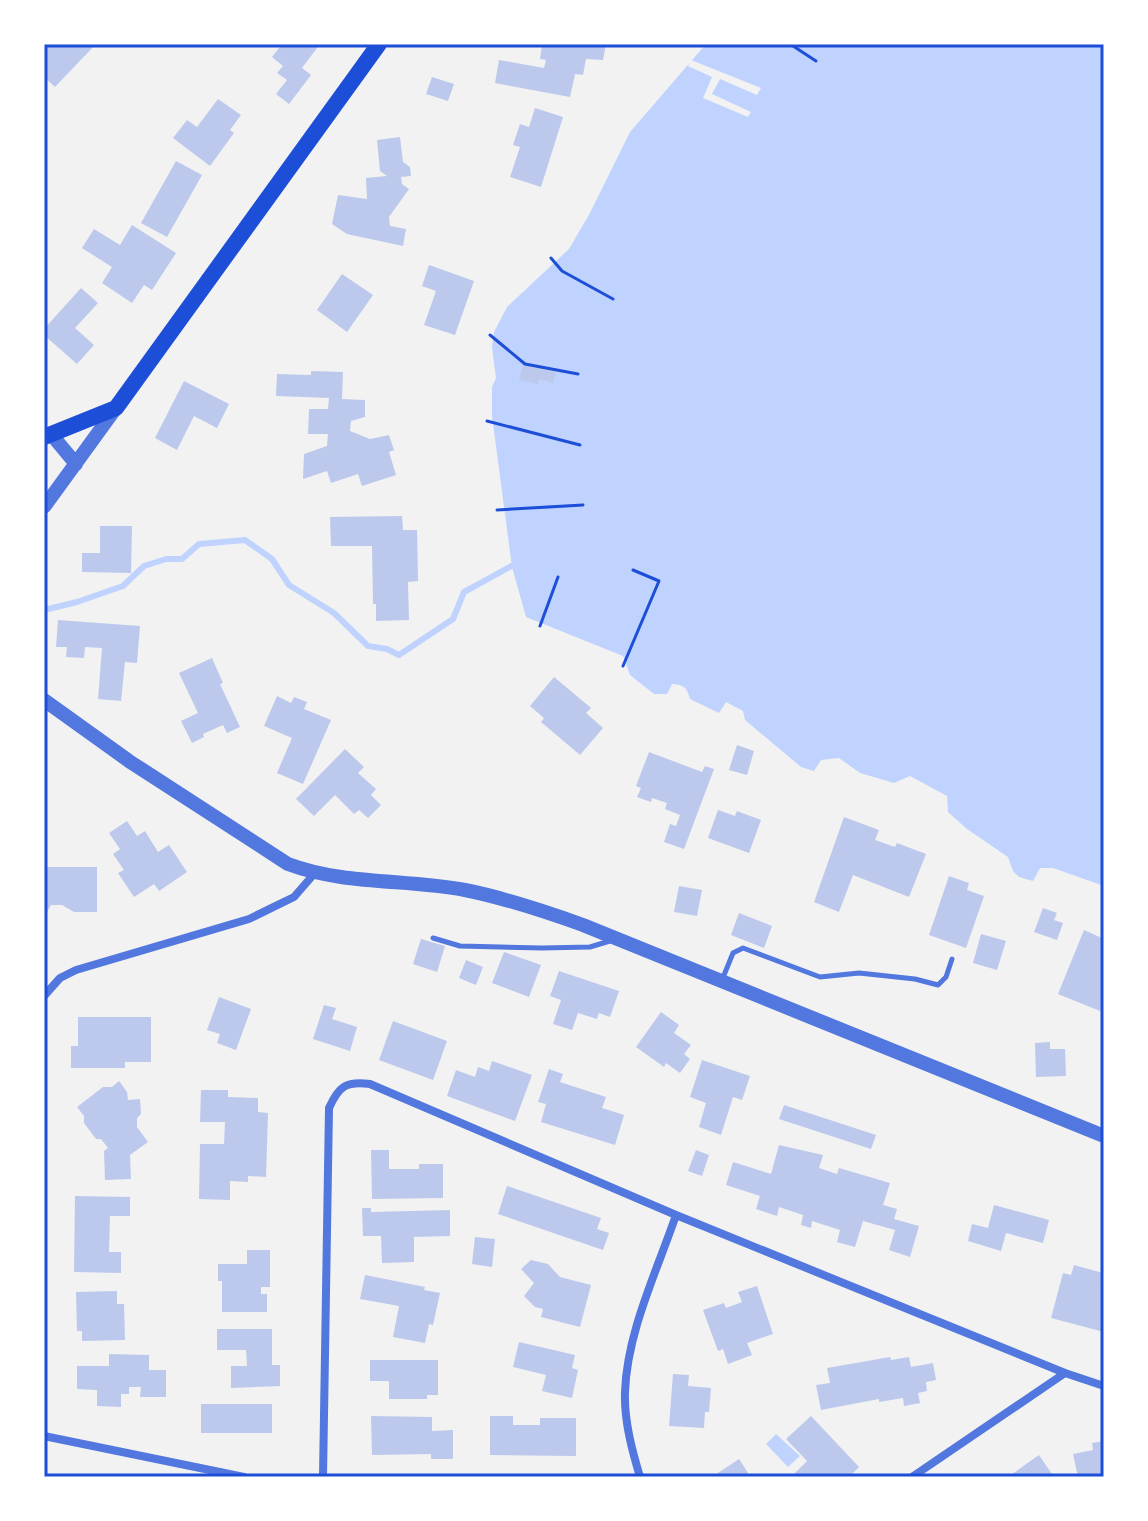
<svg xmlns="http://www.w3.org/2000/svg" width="1148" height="1521" viewBox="0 0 1148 1521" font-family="'Varela Round',sans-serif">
	<rect width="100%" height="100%" fill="#f2f2f2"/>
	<path fill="#bfd3fe" d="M706 44H1104V886L1053 868H1040L1033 881 1019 877 1013 871 1008 857 967 829 948 812 947 796 910 776 894 783 860 773 839 758 821 760 814 771 801 767 745 720 743 711 726 702 719 713 690 699C687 687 684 685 672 684L667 694H654L630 675 623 656 526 617 512 567 492 416V387L496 378 492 347 494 332 507 307 569 249 590 213 630 132Z
		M776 1434 800 1456 788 1467 766 1444Z"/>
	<path fill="#f2f2f2" d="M691 60 761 88 757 95 720 79 712 94 751 112 748 117 703 98 712 77 688 66Z"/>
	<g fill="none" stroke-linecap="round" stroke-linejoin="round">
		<path stroke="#bfd3fe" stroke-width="6" d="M44 610 77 602 123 586 144 566 166 559H182L199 544 245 540 272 559 289 585 334 613 368 646 387 649 399 655 453 619 464 592 517 563"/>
	</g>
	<path fill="#bdc9ec" d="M44 44H96L55 87 44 77Z
		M282 44H320L302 68 311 75 289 104 276 94 287 80 277 73 283 66 272 57Z
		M547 44H606L603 60 586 59 583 75 575 74 570 97 495 83 499 60 544 68 546 60 540 59 542 45Z
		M432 77 454 84 448 101 426 94Z
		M218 99 241 115 230 130 234 133 210 166 173 138 187 120 197 127Z
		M535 108 563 117 541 187 510 177 520 147 513 145 520 124 529 127Z
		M400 137 403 162 410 167 411 176 401 177 402 184 409 189 389 217 390 226 406 229 403 246 347 234 332 224 338 195 367 199 366 178 387 176 380 171 377 140Z
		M176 161 202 175 167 237 141 223Z
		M132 225 176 253 152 290 144 285 132 303 102 283 112 267 82 248 94 229 120 245Z
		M429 265 474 281 455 335 424 325 436 291 422 286Z
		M342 274 373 295 347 332 317 310Z
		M81 288 98 303 75 328 94 345 77 364 44 335V329Z
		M523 364 556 372 553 383 539 379 538 384 519 380Z
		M311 371 343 372 342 399 365 400V417L351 421 350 431 370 439 389 435 394 450 389 452 396 475 362 486 358 474 331 483 327 471 303 479 304 454 327 446 328 434H308L309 409H328L329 398 276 396 277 374 311 375Z
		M184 381 229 404 217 428 194 416 177 450 155 438Z
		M402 516 403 530H417L418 581 408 582 409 620 376 621V604H373L372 546H331L330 517Z
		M100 526H132L131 573 82 572V553H100Z
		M58 620 140 626 137 663 125 662 121 701 98 699 102 648 85 647 84 658 66 657 67 647H56Z
		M212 658 223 683 220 684 240 727 227 733 223 725 203 734 204 737 192 743 181 721 198 713 179 673Z
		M554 677 591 708 586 713 603 728 580 755 541 722 544 718 530 706Z
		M277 696 291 703 294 697 307 702 304 709 331 720 303 784 277 773 292 738 264 726Z
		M737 745 754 751 747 775 729 770Z
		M345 749 364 767 358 773 376 789 371 795 381 805 368 818 359 810 354 814 335 795 314 816 296 799Z
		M649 752 702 772 705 766 714 769 684 849 664 842 670 824 676 826 680 815 665 809 667 803 652 798 651 802 637 797 641 788 636 786Z
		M718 810 735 816 737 811 761 820 749 853 708 838Z
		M844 817 879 830 875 840 895 847 897 843 926 854 909 897 853 875 839 912 814 902Z
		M127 821 137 836 145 831 158 852 169 845 187 872 159 891 154 884 134 897 118 873 124 870 113 854 120 849 109 833Z
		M44 867H97V912H74L62 905H51L44 917Z
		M949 876 969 883 967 890 984 896 966 948 929 935Z
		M679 886 702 890 697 916 674 912Z
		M1043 908 1057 913 1054 920 1063 923 1057 940 1034 932Z
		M739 913 772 926 764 948 731 935Z
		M1084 930 1104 939V1000L1100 1011 1058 994Z
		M981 934 1006 941 997 970 973 963Z
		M421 939 445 946 437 972 413 964Z
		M504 952 541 965 529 997 492 983Z
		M466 960 483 967 476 985 459 978Z
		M559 971 619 991 610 1017 599 1013 597 1019 578 1013 572 1030 553 1024 561 1000 550 996Z
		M219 997 251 1009 236 1050 217 1043 220 1034 207 1030Z
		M324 1005 336 1008 332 1019 357 1027 350 1051 313 1039Z
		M661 1012 679 1025 674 1033 691 1045 684 1054 690 1059 680 1073 666 1063 664 1067 636 1047Z
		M78 1017H151V1062H125V1068H71V1046H78Z
		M393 1021 447 1041 433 1080 379 1060Z
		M1050 1042V1049H1065L1066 1076 1036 1077 1035 1043Z
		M702 1060 750 1076 742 1100 733 1097 721 1135 699 1127 706 1103 690 1097Z
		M492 1061 532 1075 515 1121 447 1096 456 1070 475 1077 478 1067 489 1071Z
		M549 1069 563 1074 560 1082 606 1097 602 1108 624 1115 615 1145 541 1122 546 1104 538 1102Z
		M119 1081 127 1092 128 1100 140 1099 141 1114 137 1118V1127L148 1142 130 1155 131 1179 105 1180 104 1151 108 1148 101 1139H96L84 1123V1116L77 1107 103 1087H112Z
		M201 1090H228V1097L258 1098V1112L268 1113 266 1177 248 1176V1182L230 1181V1200L199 1199 200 1144H224L225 1122H200Z
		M784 1105 876 1135 871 1149 779 1119Z
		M779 1145 823 1155 819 1168 837 1174 839 1168 890 1183 883 1205 897 1209 894 1219 919 1226 910 1257 889 1250 895 1230 863 1221 855 1247 837 1242 840 1230 812 1221 811 1228 801 1225 803 1215 779 1207 777 1216 756 1209 760 1196 726 1185 733 1162 771 1174Z
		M371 1150H389V1169H419V1164H443V1198L372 1199Z
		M696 1150 709 1155 702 1176 688 1171Z
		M507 1186 601 1218 597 1229 609 1233 603 1250 498 1214Z
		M75 1196 130 1197V1216H110L109 1252H121V1273L74 1272Z
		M994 1205 1049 1220 1043 1243 1006 1233 1001 1251 968 1241 972 1224 988 1228Z
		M362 1208H371V1212L450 1210V1236L414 1237V1262L382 1263 381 1236H363Z
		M475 1237 495 1239 492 1267 472 1264Z
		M247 1250H270V1287H261V1294H267V1312H222V1281H218V1264H247Z
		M531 1260 548 1264 560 1277 591 1285 580 1327 541 1317 543 1309 535 1307 524 1296 534 1283 521 1269Z
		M1074 1265 1103 1273 1100 1284 1104 1285V1332L1051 1318 1063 1273 1071 1275Z
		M365 1275 425 1287 424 1290 440 1293 433 1325 429 1324 425 1343 393 1337 399 1306 360 1299Z
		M757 1286 773 1334 747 1343 752 1355 728 1364 723 1349 718 1351 703 1310 724 1303 726 1308 742 1302 738 1292Z
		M117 1291V1304H124L125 1340 82 1341V1331H77L76 1292Z
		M217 1329H272V1365H280V1386L231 1388V1366H247L246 1350H217Z
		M519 1342 575 1355 572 1368 578 1370 572 1398 542 1391 546 1375 513 1367Z
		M109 1354 149 1355V1370H166V1397H140L141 1387H129V1394H121V1407L97 1406V1390L77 1389V1366H109Z
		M890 1357 891 1360 909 1357 911 1367 933 1363 936 1380 926 1382 927 1391 918 1393 920 1403 904 1406 903 1398 879 1402V1399L821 1410 816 1385 830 1383 827 1368Z
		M370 1360H438V1395H427V1399H389V1381H370Z
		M673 1374 689 1375 688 1386 711 1388 709 1412H705L704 1428 669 1426Z
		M201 1404H272V1433H201Z
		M371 1416 432 1417V1431L453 1430V1459H431V1454L372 1455Z
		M490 1416H513V1425H540V1418H576V1456L490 1455Z
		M811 1416 859 1467 849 1477H797L794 1474 807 1461 786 1439Z
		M1104 1441V1477H1078L1073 1454 1093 1450 1092 1443Z
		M1039 1455 1054 1477H1008Z
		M739 1459 748 1473 744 1477H716L715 1475Z"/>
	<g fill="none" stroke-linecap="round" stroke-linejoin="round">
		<path stroke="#1d4ed8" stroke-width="3" d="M790 44 816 61
			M551 258 562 271 613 299
			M490 335 525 364 578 374
			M487 421 580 445
			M497 510 583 505
			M540 626 558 577
			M623 666 659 581 633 570"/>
		<path stroke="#5277de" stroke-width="5" d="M433 938 460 946 542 948 590 947 613 940
			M722 980 733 953 743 948 820 977 859 973 915 979 938 985 946 977 952 959"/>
		<path stroke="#5277de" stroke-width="8" d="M44 996 60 978 76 970 249 919 294 897 314 874
			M44 1436 244 1477
			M323 1477 329 1108C339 1086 346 1081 370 1084L676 1215 1065 1373 1104 1386
			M640 1477C632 1450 624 1421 625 1392 627 1332 657 1271 676 1215
			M912 1477 1065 1373"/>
		<path stroke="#5277de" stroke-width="14" d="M51 434 76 464
			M44 507 116 408
			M44 700 129 761 288 864C344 885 406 879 465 890 505 898 544 911 583 925L1104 1136"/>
		<path stroke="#1d4ed8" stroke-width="16" d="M44 437 116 408 379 44"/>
	</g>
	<rect width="1148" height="1521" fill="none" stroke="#ffffff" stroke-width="92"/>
	<rect x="46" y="46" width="1056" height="1429" fill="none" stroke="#1d4ed8" stroke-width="3"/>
</svg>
